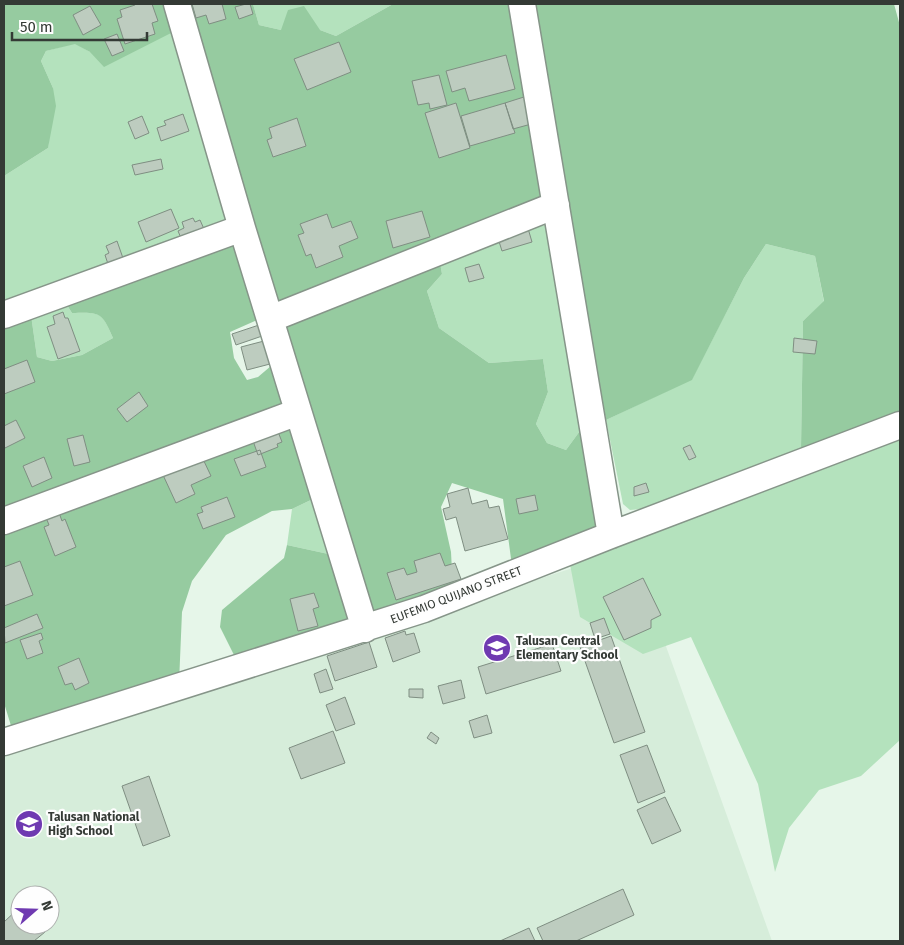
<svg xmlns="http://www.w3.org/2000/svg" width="904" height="945" viewBox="0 0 904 945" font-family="'Fira Sans',sans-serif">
	<rect width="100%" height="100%" fill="#e6f6e9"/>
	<path fill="#d6edda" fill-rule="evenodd" d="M631 549 772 941H4V753ZM20 895H50V925H20Z"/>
	<path fill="#b4e2bd" d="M253 4H393L336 36 320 30H281L259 25Z
		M173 32 234 225 4 309V176L48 148 53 88 41 61 46 51 75 43 90 52Z
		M539 225 546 226 550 231 585 424 566 450 547 443 536 424 548 392 543 359 489 363 439 328 427 291 442 274 439 257Z
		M766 244 815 256 824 302 803 321 801 448 641 509 630 510 623 504 606 420 692 379 744 278Z
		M65 302 72 313C101 312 102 312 113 338L82 355 52 361 37 357 31 315Z
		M900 435V740L861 776 819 790 789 828 775 872 758 784 691 637 643 654 580 617 569 559Z
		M315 498 333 555 287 545 292 509Z"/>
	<path fill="#96cba0" d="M4 4H166L173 32 104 67 90 52 75 44 46 51 41 61 53 88 56 106 48 148 4 176Z
		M186 4H253L259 25 281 30 288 10 304 6 320 30 336 36 393 4H514L547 201 276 309Z
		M528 4H894L900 26V413L801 448 803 321 824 301 815 256 766 244 744 278 692 380 606 420Z
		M237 236 264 317 230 332 234 358 247 380 258 377 278 360 289 404 4 515V325L31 315 37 357 52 361 82 355 113 338C102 312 100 312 72 313L65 302Z
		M439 257 442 274 427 291 439 328 489 363 543 359 548 392 536 424 547 443 566 450 585 424 604 524 512 566 503 499 452 483 441 507 451 552 453 590 375 617 282 325Z
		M286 419 315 498 292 509 272 511 226 535 192 581 182 612 179 683 12 729 4 703V530Z
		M287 545 333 555 353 626 238 663 220 627 222 610 284 558Z"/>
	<path fill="#bdccbf" stroke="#7f8e82" d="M134 4H152L158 21 152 23 155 34 125 44 117 19 122 17 120 10 135 5Z
		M192 4H222L226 19 209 24 206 15 196 18Z
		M246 4H250L253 14 239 19 235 7Z
		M90 6 101 25 83 35 73 15Z
		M117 34 124 51 112 56 104 39Z
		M339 42 351 72 307 90 294 59Z
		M506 55 515 89 469 101 465 88 452 92 446 71Z
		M439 75 447 105 430 109 429 103 418 105 412 81Z
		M527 96 535 123 513 129 505 103Z
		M456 103 470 148 439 158 425 113Z
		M505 103 515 133 470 146 461 116Z
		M183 114 189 131 161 141 157 128 166 125 164 121Z
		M142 116 149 133 135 139 128 122Z
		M297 118 306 146 273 157 267 140 272 138 269 128Z
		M161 159 163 169 135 175 132 165Z
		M171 209 179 228 146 242 138 222Z
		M422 211 430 237 393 248 386 221Z
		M327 214 332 228 351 221 358 238 339 246 343 257 316 268 311 254 306 256 298 235 304 233 300 224Z
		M193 218 195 222 200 220 204 229 181 238 178 231 184 228 182 222Z
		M527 225 532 242 502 251 497 235Z
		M117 241 124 261 108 264 105 255 109 253 106 246Z
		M479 264 484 278 469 282 465 268Z
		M63 312 65 318H68L80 351 58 359 47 327 55 324 53 316Z
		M265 323 268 334 236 345 232 334Z
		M794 338 817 341 815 354 793 352Z
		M264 341 270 364 247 370 241 347Z
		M27 360 35 382 4 394V369Z
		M139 392 148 406 127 422 117 409Z
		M16 420 25 438 5 448 4 445V426Z
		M277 429 282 442 277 444 278 447 258 455 252 438Z
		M83 435 90 462 74 466 67 439Z
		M690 445 696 457 689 460 683 448Z
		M260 450 266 467 241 476 234 459Z
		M44 457 52 478 32 487 23 466Z
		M202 457 211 476 191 485 195 494 176 503 163 475Z
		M646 483 649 492 634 496V487Z
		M468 488 472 504 487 500 489 508 499 506 508 539 465 551 456 517 446 520 443 509 450 507 447 494Z
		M535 495 538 510 519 514 516 499Z
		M227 497 235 517 203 529 197 514 203 512 201 507Z
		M58 510 62 521 65 519 76 547 55 556 44 527 49 525 45 515Z
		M440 553 445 566 455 563 461 579 396 600 387 573 404 568 407 575 417 572 414 561Z
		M20 561 33 595 4 606V567Z
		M643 578 661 615 651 620V628L624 640 603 597Z
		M314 593 319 607 313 609 318 626 298 631 290 599Z
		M37 614 43 628 5 643 4 628Z
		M604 618 610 634 595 639 590 623Z
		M405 631 406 635 414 633 420 652 393 662 385 638Z
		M41 633 43 639 39 641 43 653 27 659 20 640Z
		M611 636 645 732 614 743 580 647Z
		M369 642 377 667 335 681 327 656Z
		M552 644 561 671 486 694 478 667Z
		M79 658 89 683 75 690 72 683 65 685 58 667Z
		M326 669 333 689 320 693 314 674Z
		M461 680 465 698 443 704 438 686Z
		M409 689H423V698L409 697Z
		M345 697 355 724 336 731 326 705Z
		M487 715 492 733 474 738 469 721Z
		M333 731 345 763 301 779 289 748Z
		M431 732 439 738 436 744 427 738Z
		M647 745 665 792 638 803 620 755Z
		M149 776 170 836 143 846 122 786Z
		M665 797 681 831 652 844 637 810Z
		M623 889 634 915 576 941H543L537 928Z
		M20 907V925H39L45 932 34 941H4V922Z
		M529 928 535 941H500Z"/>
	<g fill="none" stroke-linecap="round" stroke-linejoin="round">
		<defs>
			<path id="minor" d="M177 4 242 228 365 629
				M522 4 611 535
				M4 315 242 228
				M270 319 556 205
				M4 521 298 412
				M4 742 424 609 611 535 900 425"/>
		</defs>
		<use href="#minor" stroke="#869589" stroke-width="29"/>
		<use href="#minor" stroke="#fff" stroke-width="26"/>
	</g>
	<defs>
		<symbol id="school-disc" viewBox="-11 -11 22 22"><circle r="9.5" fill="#6f3ab1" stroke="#fefefe"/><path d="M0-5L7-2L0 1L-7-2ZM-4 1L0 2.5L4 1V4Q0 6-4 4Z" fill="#fff"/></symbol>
	</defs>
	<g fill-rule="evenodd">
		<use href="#school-disc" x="481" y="632" width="32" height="32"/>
		<use href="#school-disc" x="13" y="808" width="32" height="32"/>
	</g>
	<g text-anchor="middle" stroke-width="4.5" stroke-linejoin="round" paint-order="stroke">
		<g font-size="12" fill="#343a35" stroke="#fefefe">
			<text transform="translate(456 595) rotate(-21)" y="4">EUFEMIO QUIJANO STREET</text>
		</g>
		<g font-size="12" font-weight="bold" fill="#343a35" stroke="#fefefe" text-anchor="start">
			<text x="516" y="645">Talusan Central<tspan x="516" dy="14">Elementary School</tspan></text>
			<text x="48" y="821">Talusan National<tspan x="48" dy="14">High School</tspan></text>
		</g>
	</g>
	<rect width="904" height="945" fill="none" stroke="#343a35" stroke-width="10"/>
	<g transform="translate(35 910) rotate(70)"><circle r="24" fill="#fefefe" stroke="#adb0ae"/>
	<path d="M0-4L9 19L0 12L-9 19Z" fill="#6f3ab1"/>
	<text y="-8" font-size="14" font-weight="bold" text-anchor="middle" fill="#343a35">N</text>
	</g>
	<path d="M12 32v8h135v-8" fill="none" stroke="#343a35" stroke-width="2.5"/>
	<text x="20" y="32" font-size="15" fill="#343a35" stroke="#fefefe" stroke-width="4" paint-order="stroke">50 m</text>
</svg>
